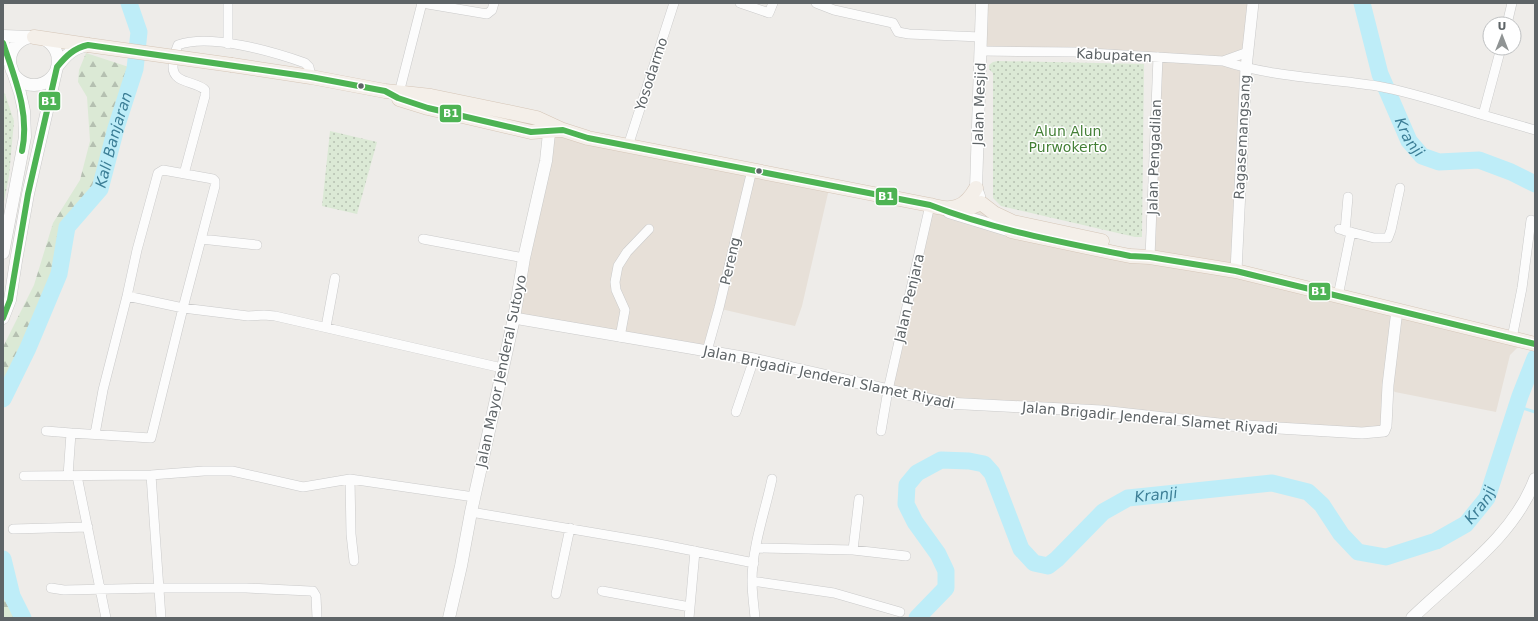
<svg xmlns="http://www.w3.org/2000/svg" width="1538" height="621" viewBox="0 0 1538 621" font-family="'DejaVu Sans',sans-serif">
	<defs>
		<pattern id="grass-dots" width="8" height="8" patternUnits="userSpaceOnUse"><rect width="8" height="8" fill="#dbe9d5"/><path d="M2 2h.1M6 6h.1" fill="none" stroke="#b5c0b1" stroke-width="1.8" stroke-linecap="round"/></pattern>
		<pattern id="forest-firs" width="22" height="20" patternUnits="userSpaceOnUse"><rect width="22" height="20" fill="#dbe9d5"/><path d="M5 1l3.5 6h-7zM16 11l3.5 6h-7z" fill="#b5c0b1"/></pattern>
	</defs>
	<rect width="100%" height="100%" fill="#eeece9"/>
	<path fill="#e7e0d8" d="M982 3H1253L1236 271 1524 341 1510 355 1496 412 1395 392 1388 386 1384 431 946 403 892 390 930 205 972 208 1085 237 1150 256 1154 58 981 51Z
		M555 131 829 189 802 306 795 326 721 309 712 351 517 318 551 162Z"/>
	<path fill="url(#grass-dots)" d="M998 61 1144 64 1142 237H1135L1001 206 993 198V73L989 69V65L993 62Z
		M3 91 5 94 14 121 9 176 3 207Z
		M330 131 377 142 357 214 322 206Z"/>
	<path fill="url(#forest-firs)" d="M86 53 135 69 116 128 100 189 67 227 59 274 28 348 3 399V347L34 285 53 223 80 180 90 141 87 97 78 82 79 70Z
		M3 559 12 596 23 618H3Z"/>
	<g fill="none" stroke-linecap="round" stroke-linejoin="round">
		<path stroke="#beedf8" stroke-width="3" d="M1516 406 1535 412"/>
		<g stroke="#beedf8" stroke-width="17">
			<path id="s1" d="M1362 3 1380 74 1409 141 1422 156 1439 162 1479 160 1511 172 1535 184"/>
			<path id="s2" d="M3 399 28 348 59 274 67 227 100 189 116 128 135 69 139 32 129 3"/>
			<path d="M3 559 12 596 23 618"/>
			<path id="s3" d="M917 618 946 588V571L938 554 915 522 906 504 907 485 917 473 941 460 969 461 984 464 992 473 1021 549 1034 563 1048 566 1057 559 1103 512 1128 498 1272 483 1308 492 1322 505 1341 534 1358 552 1386 557 1436 541 1466 524 1487 498 1520 396 1535 358"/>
		</g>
		<defs>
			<path id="minor" d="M228 3V44
				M422 3 487 14 492 10 494 3
				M740 3 769 13 773 3
				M816 3 834 10 893 23 898 32 909 34 981 37
				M1507 24 1512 3
				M981 51 1074 52 1223 61C1272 77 1326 78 1377 86 1411 92 1450 105 1483 115L1501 48
				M1223 61 1248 52
				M398 97 422 3
				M1483 115 1535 130
				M628 146 674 3
				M184 174 205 96V90C197 81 173 84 173 67 173 59 175 52 178 45 210 33 274 52 305 63L309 67 311 77
				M1339 229 1374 238H1388L1391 230 1400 188
				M1345 231 1348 197
				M201 239 257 245
				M423 239 524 258
				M1150 257 1158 57
				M127 296 183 308 248 316 264 315 275 316 502 368
				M1338 296 1351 232
				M326 327 335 278
				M620 337 625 310 616 290 615 282 618 266 627 252 649 229
				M1512 338 1522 288 1531 220
				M707 351 719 308 752 170
				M736 412 754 359
				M46 431 71 433
				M881 431 888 390 930 205
				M151 475 161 618
				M24 476 151 475 204 471H232L303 487 350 479 474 497
				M68 476 71 433 151 438 183 308 215 186V181L213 179 163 170 158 173 137 250 127 296 103 390 95 434
				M77 476 106 618
				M350 479 351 534 354 561
				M471 512 654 543 754 563
				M13 529 88 527
				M756 548 853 550 906 556
				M853 550 859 499
				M752 581 834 593 900 612
				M51 588 64 590 160 588H246L310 591H313L316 596 317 618
				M602 591 690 607
				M556 594 570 528
				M689 618 695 551
				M755 618C754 606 752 593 752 581 752 547 765 512 772 479"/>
			<path id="tertiary" d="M1236 271 1246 68 1253 3
				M514 318 754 359 946 403 1101 411 1228 425 1362 433 1384 431 1386 426 1388 385 1397 310"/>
			<path id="secondary" d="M3 36 30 37
				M10 61a24 24 0 1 1 48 0a24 24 0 1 1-48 0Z
				M3 43 20 93 24 111 25 137 3 253
				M979 196 976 188 982 3
				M949 212 1011 231
				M3 318 10 300 16 261 28 194 57 67C66 55 73 48 88 45
				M449 618 461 566 471 512 514 318 524 258 546 161 550 124
				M1412 618C1456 575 1513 538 1535 479"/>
			<path id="primary" d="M34 37 88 45
				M232 65 311 77 385 91 431 96 465 103 537 118 563 130 588 138 930 205C952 212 965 208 976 188
				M399 99 428 108 531 132 560 130
				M959 211 967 209 981 203 994 213 1013 222 1102 241
				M1011 231 1115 253 1130 256 1150 257 1236 271 1535 344"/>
		</defs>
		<use href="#minor" stroke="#cacaca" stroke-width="10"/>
		<use href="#tertiary" stroke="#cacaca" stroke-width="12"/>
		<use href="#secondary" stroke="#cacac9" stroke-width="13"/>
		<use href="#primary" stroke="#d5c6b8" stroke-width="15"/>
		<use href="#minor" stroke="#fcfcfc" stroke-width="9"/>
		<use href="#tertiary" stroke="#fcfcfc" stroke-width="11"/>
		<use href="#secondary" stroke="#fcfcfc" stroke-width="12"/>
		<use href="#primary" stroke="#f4efe9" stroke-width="14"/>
		<defs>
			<path id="primary-bridge" d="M88 45 232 65"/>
		</defs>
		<use href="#primary-bridge" stroke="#d5c6b8" stroke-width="15" stroke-linecap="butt"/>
		<use href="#primary-bridge" stroke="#f4efe9" stroke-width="14"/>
		<defs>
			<path id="bus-1" d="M3 43C15 79 30 113 22 151
				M3 318 10 300 28 194 57 67C66 56 74 48 88 45L311 77 385 91 398 98 428 108 531 132 563 130 588 138 930 205C994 230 1062 242 1130 256L1150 257 1236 271 1535 344"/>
		</defs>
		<use href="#bus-1" stroke="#fff" stroke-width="9"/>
		<use href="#bus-1" stroke="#4db353" stroke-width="6"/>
	</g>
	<g fill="#5e6467" stroke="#fff" stroke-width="1.5">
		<circle cx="361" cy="86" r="3.5"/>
		<circle cx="759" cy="171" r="3.5"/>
	</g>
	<g text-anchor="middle" stroke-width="3" stroke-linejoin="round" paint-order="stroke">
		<g font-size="14" fill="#5e6467" stroke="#fff">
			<text transform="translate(1114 55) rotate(3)" y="5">Kabupaten</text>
			<text transform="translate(651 74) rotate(-72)" y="5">Yosodarmo</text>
			<text transform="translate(979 104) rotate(-88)" y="5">Jalan Mesjid</text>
			<text transform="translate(1242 137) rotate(-87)" y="5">Ragasemangsang</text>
			<text transform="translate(1154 157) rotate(-88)" y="5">Jalan Pengadilan</text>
			<text transform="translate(730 261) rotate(-77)" y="5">Pereng</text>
			<text transform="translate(909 298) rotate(-77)" y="5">Jalan Penjara</text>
			<text transform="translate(501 371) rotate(-78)" y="5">Jalan Mayor Jenderal Sutoyo</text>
			<text transform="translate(829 377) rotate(12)" y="5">Jalan Brigadir Jenderal Slamet Riyadi</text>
			<text transform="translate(1150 418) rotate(5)" y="5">Jalan Brigadir Jenderal Slamet Riyadi</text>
		</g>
		<g font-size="14" fill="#437f35" stroke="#fff">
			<text x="1068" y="136">Alun Alun<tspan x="1068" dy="16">Purwokerto</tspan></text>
		</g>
		<g font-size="15" font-style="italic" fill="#3c7e96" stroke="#fff">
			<text dy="5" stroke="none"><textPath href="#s1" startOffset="143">Kranji</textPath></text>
			<text dy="5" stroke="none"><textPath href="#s2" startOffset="286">Kali Banjaran</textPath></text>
			<text dy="5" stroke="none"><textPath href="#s3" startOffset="503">Kranji</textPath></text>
			<text dy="5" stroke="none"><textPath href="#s3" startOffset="875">Kranji</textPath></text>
		</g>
	</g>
	<g stroke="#fff" stroke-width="1.5">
		<rect x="38" y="91" width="23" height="20" rx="4" fill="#4db353"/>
		<rect x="439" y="104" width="23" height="19" rx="4" fill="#4db353"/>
		<rect x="875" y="187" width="23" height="19" rx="4" fill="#4db353"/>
		<rect x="1308" y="282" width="23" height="19" rx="4" fill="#4db353"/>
	</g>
	<g font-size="11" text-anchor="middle" font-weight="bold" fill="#fff">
		<text x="49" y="105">B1</text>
		<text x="451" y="117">B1</text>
		<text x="886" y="200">B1</text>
		<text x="1319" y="295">B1</text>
	</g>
	<rect width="1538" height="621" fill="none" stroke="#5e6467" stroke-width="8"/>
	<g transform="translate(1502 36)"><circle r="19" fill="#ffffff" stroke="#bfc1c2"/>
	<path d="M0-3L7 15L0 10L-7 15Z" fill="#909494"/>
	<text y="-6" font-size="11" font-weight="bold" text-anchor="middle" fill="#5e6467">U</text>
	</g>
</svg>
